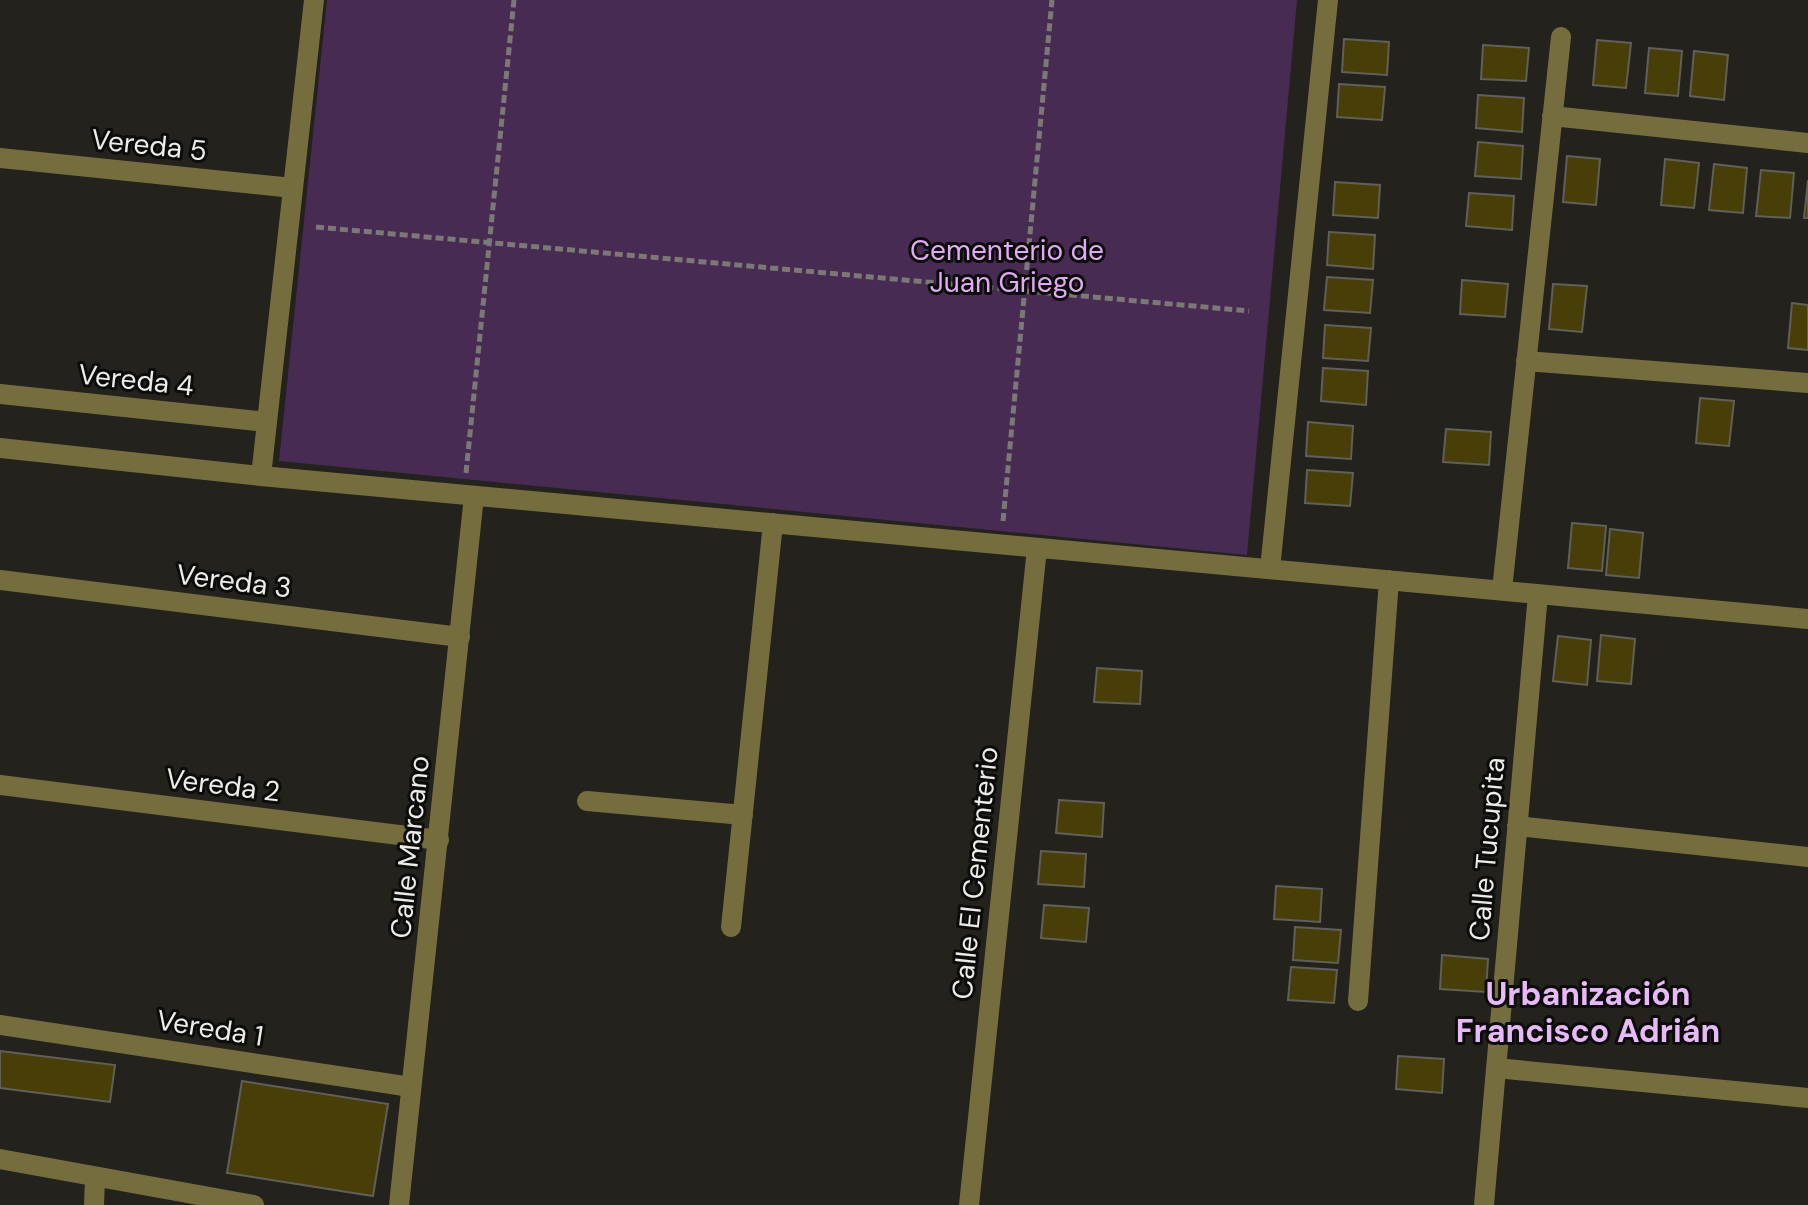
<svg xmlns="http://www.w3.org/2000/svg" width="1808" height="1205" font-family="'DM Sans',sans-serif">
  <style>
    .green { fill: #482b52 }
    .building { fill: #473e08; stroke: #605f59; stroke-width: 2 }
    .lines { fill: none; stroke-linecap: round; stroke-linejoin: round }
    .path { stroke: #7a7975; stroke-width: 5; stroke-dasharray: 8 4; stroke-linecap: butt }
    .minor { stroke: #766d3f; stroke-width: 20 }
    .labels { text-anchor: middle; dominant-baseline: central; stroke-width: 6; stroke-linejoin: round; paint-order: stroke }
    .street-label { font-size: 28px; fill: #edece9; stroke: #0c0c0a }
    .park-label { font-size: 28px; fill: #e0aaf4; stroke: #0c0c0a }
    .quarter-label { font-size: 32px; font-weight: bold; fill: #e8b9f9; stroke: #0c0c0a }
  </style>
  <rect width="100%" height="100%" fill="#23221d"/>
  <path class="green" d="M 327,0 L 1297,0 L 1247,555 L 279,461 Z"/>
  <path class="building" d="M 1344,39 L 1389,42 L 1387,75 L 1342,72 Z
    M 1597,40 L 1631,43 L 1626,88 L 1593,85 Z
    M 1483,45 L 1529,48 L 1526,81 L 1481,79 Z
    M 1649,48 L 1682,51 L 1678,96 L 1645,93 Z
    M 1694,51 L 1728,55 L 1724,100 L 1690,96 Z
    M 1339,84 L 1385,87 L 1382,120 L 1337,117 Z
    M 1478,95 L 1524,98 L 1522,132 L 1476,128 Z
    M 1478,142 L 1523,146 L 1521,179 L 1475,176 Z
    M 1567,156 L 1600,159 L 1596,205 L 1563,202 Z
    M 1665,159 L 1699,163 L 1694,208 L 1661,205 Z
    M 1714,164 L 1747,168 L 1743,213 L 1709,210 Z
    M 1761,170 L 1794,173 L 1790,218 L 1756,216 Z
    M 1808,180 L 1808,218 L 1804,218 Z
    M 1335,182 L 1380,185 L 1378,218 L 1333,215 Z
    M 1469,193 L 1514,196 L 1512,230 L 1466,226 Z
    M 1329,232 L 1375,235 L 1373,269 L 1327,265 Z
    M 1327,277 L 1373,280 L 1370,313 L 1324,310 Z
    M 1462,280 L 1508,284 L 1505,317 L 1460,314 Z
    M 1553,284 L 1587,286 L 1582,332 L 1549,329 Z
    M 1792,303 L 1808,305 L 1808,350 L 1788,348 Z
    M 1325,325 L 1371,328 L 1368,361 L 1323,358 Z
    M 1323,368 L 1368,371 L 1366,405 L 1321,401 Z
    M 1700,398 L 1734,401 L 1729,446 L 1696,443 Z
    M 1308,422 L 1353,426 L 1351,459 L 1306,456 Z
    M 1446,429 L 1491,432 L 1489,465 L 1443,462 Z
    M 1307,470 L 1353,473 L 1350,506 L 1305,503 Z
    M 1572,523 L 1606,526 L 1602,571 L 1568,568 Z
    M 1610,529 L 1643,533 L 1639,578 L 1606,575 Z
    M 1601,635 L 1635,639 L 1631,684 L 1597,681 Z
    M 1558,636 L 1591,640 L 1587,685 L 1553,681 Z
    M 1097,668 L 1142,671 L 1140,704 L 1094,702 Z
    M 1059,800 L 1104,803 L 1102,837 L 1056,833 Z
    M 1041,851 L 1086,854 L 1084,887 L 1038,884 Z
    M 1276,886 L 1322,889 L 1320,922 L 1274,919 Z
    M 1044,905 L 1089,908 L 1086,942 L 1041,938 Z
    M 1295,927 L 1341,930 L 1338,963 L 1293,960 Z
    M 1442,955 L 1488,959 L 1486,992 L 1440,989 Z
    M 1291,967 L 1337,970 L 1334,1003 L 1288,1000 Z
    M 0,1051 L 115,1065 L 110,1102 L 0,1088 Z
    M 1398,1056 L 1444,1059 L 1442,1093 L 1396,1089 Z
    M 242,1081 L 388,1104 L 373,1196 L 227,1173 Z"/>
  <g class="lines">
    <path class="path" d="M 316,227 L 1249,311
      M 466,473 L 514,0
      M 1003,521 L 1052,0"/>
    <path class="minor" d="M 1552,116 L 1808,143
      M 0,158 L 293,188
      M 1526,361 L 1808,383
      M 0,394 L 267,422
      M 0,448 L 261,476 L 1808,619
      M 261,476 L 314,0
      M 1270,569 L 1328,0
      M 0,580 L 460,637
      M 1502,590 L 1561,37
      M 0,785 L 439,840
      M 587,801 L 743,815
      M 1517,826 L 1808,857
      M 731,927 L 773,523
      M 1358,1001 L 1389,580
      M 0,1025 L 411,1087
      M 1496,1068 L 1808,1098
      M 0,1159 L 254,1205
      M 94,1205 L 95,1178
      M 399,1205 L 474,496
      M 969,1205 L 1037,548
      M 1484,1205 L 1538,594"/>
  </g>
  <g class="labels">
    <g class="street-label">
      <text transform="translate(149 145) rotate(6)">Vereda 5</text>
      <text transform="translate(136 380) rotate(6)">Vereda 4</text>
      <text transform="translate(234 581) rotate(7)">Vereda 3</text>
      <text transform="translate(223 785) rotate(7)">Vereda 2</text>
      <text transform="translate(410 847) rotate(-84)">Calle Marcano</text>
      <text transform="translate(1487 849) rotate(-85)">Calle Tucupita</text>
      <text transform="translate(975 873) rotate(-84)">Calle El Cementerio</text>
      <text transform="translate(210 1028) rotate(9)">Vereda 1</text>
    </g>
    <g class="park-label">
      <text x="1007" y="250">Cementerio de<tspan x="1007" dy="32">Juan Griego</tspan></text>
    </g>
    <g class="quarter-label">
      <text x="1588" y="994">Urbanización<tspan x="1588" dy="37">Francisco Adrián</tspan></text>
    </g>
  </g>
</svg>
